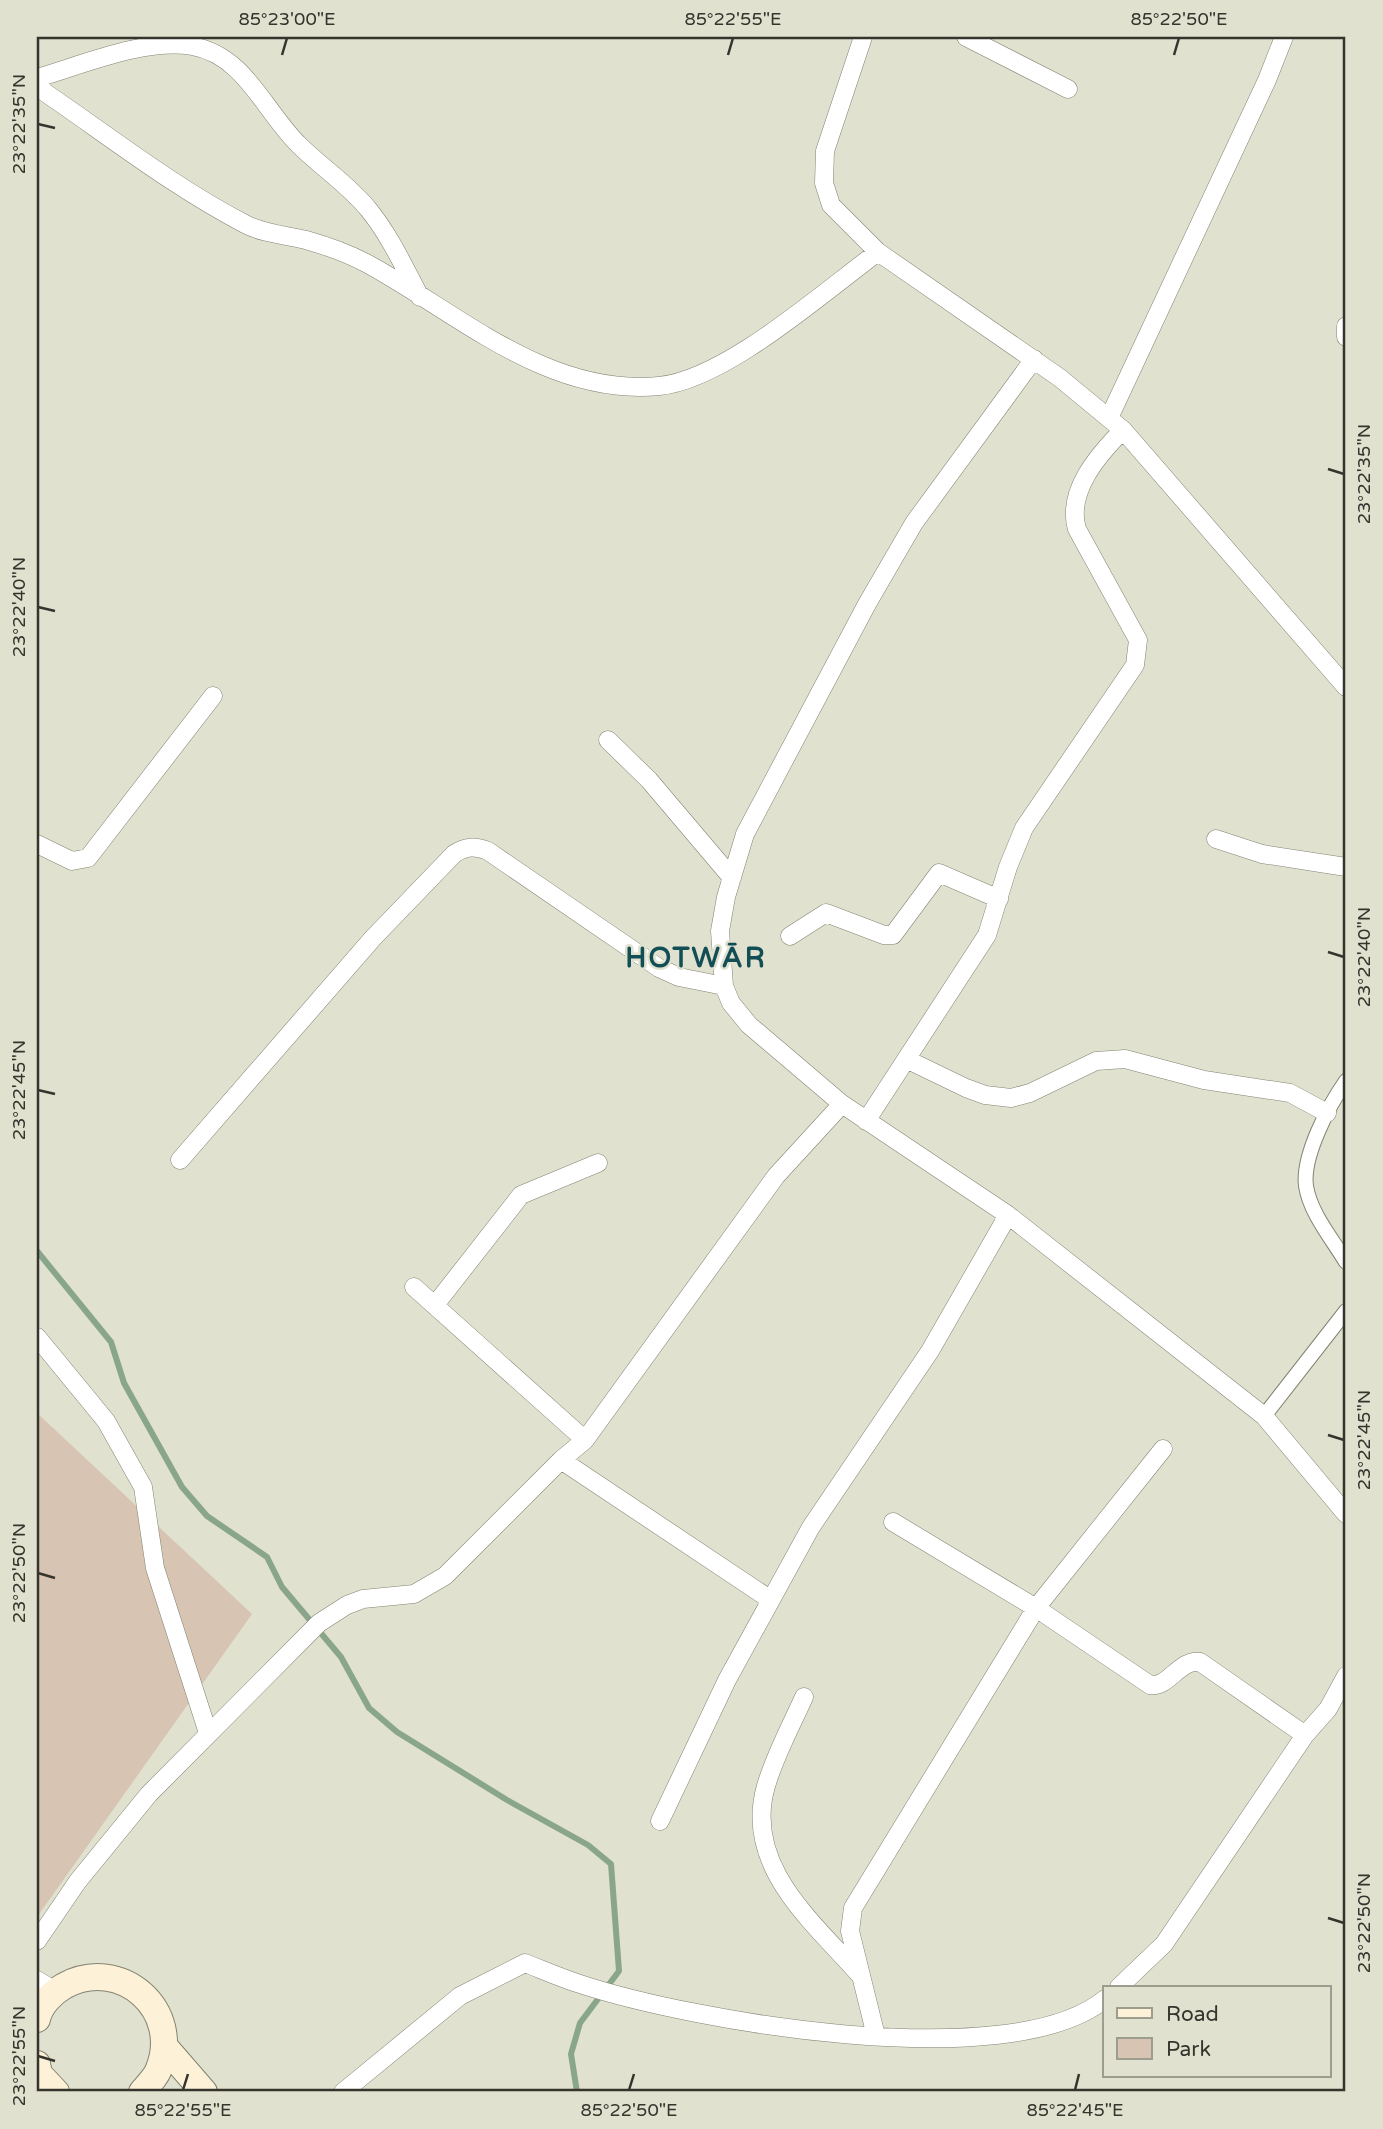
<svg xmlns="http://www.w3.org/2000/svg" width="1383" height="2129" font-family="'Varela Round',sans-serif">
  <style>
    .green { fill: #d7c4b3 }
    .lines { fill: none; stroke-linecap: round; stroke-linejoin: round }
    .stream { stroke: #89a68b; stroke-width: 6 }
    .pedestrian-casing { stroke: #838373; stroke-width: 16 }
    .minor-casing { stroke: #838373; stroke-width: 19 }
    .secondary-casing { stroke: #838373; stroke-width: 28 }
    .pedestrian { stroke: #fff; stroke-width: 14 }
    .minor { stroke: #fff; stroke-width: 18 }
    .secondary { stroke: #fdf2d8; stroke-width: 26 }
    .ticks { fill: none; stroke: #35352e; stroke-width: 2.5 }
    .labels { text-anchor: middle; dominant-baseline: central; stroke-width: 5; stroke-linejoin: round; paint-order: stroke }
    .district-label { font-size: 28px; font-weight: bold; letter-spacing: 2px; fill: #124e56; stroke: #e1e1cf }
    .neatline { fill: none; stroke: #35352e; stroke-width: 2.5 }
    .ticks-label { font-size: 18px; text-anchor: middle; fill: #35352e }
  </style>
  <rect width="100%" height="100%" fill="#e1e1cf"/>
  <path class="green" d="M 37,1413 L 252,1614 L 37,1917 Z"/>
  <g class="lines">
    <path class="stream" d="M 37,1251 L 111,1342 L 124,1383 L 182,1487 L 207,1516 L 267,1557 L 282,1587 L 341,1657 L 369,1708 L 397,1732 L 507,1800 L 588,1845 L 611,1864 L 619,1971 L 580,2023 L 571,2054 L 577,2092"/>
    <g class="pedestrian-casing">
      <path id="pedestrian" d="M 1346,1081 C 1329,1105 1302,1156 1306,1186 C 1310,1213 1333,1240 1346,1262
        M 1264,1416 L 1346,1311"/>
    </g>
    <g class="minor-casing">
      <path id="minor" d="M 863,37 L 825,151 L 824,183 L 831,205 L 878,252 L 1060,378 L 1123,430 L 1346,687
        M 966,37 L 1068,89
        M 37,78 C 82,65 145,38 192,46 C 245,55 264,111 299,145 C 321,167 349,185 369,210 C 390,236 404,267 420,297
        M 37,87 C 105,133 172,186 245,224 C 264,234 286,235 306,240 C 327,246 347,253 366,263 C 457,312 547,397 659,386 C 725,380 822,293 878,252
        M 1346,326 L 1346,337
        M 1034,359 L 914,523 L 867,604 L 745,834 L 726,897 L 720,931 L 724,986 L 731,1003 L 749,1025 L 842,1104 L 1008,1215 L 1264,1416 L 1346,1514
        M 1109,418 L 1267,80 L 1284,37
        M 608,740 L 649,780 L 732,878
        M 1216,839 L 1262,854 L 1346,867
        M 37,844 L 72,861 L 88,858 L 213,696
        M 790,936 L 826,913 L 884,935 L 893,935 L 939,873 L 999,899
        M 908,1060 L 966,1088 L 985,1095 L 1011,1098 L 1030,1093 L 1096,1061 L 1125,1059 L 1204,1080 L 1290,1093 L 1327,1113
        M 866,1121 L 987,935 L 1008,867 L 1024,828 L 1135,665 L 1138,640 L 1077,529 C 1066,492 1098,455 1123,430
        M 180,1160 L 373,938 L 454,854 C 466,846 475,846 488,851 L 659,968 L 679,977 L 724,986
        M 414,1287 L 585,1440
        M 435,1305 L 521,1195 L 598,1163
        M 37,1337 L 106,1421 L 143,1487 L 155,1568 L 208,1733
        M 561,1460 L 771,1600
        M 893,1522 L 1036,1608 L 1150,1685 C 1169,1688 1179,1659 1200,1662 L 1305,1735
        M 804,1697 C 791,1726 775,1755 766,1786 C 743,1865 812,1921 859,1974
        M 660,1821 L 727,1680 L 811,1527 L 930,1351 L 1008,1215
        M 37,1941 L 78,1881 L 149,1794 L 319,1623 L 347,1605 L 363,1599 L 414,1594 L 445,1576 L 561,1460 L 585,1440 L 776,1176 L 842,1104
        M 37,1980 L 55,1991
        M 1119,1987 L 1164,1944 L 1305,1735 L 1328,1709 L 1346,1676
        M 876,2036 L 850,1931 L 853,1908 L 1036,1608 L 1163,1449
        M 343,2092 L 460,1996 L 525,1963 C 543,1970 561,1978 580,1984 C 692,2021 1009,2077 1105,1999"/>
    </g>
    <g class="secondary-casing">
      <path id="secondary" d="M 37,2019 C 40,2005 52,1993 64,1986 C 120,1955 184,2010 158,2071 C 155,2078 147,2086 142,2092
        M 165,2047 L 204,2092
        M 37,2064 L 39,2074 L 56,2092"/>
    </g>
    <use href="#pedestrian" class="pedestrian"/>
    <use href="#minor" class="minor"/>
    <use href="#secondary" class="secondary"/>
  </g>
  <path class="ticks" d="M 282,55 L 287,38M 728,55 L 733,38M 1174,55 L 1179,38M 38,124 L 55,128M 1328,469 L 1344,474M 38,607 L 55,611M 1328,952 L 1344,957M 38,1090 L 55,1094M 1328,1435 L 1344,1440M 38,1573 L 55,1578M 1328,1918 L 1344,1923M 38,2056 L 55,2061M 183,2090 L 188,2074M 629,2090 L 634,2074M 1075,2090 L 1079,2074"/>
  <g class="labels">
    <g class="district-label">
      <text x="696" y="958">HOTWĀR</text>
    </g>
  </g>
  <rect width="1383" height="2129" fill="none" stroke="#e1e1cf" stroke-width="77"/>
  <rect x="1103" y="1986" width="228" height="91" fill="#e1e1cf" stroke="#9c9c8f" stroke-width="2"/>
  <rect x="1117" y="2008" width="35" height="10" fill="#fdf2d8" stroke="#9c9c8f" stroke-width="2"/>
  <text x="1166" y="2021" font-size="21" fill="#35352e">Road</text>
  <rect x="1117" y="2038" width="35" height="21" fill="#d7c4b3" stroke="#9c9c8f" stroke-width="2"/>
  <text x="1166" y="2056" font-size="21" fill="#35352e">Park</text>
  <rect x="38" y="38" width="1306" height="2052" class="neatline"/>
  <g class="ticks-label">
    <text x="287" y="25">85°23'00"E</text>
    <text x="733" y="25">85°22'55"E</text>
    <text x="1179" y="25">85°22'50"E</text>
    <text transform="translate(19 124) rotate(-90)" y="6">23°22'35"N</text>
    <text transform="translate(1364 474) rotate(-90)" y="6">23°22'35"N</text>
    <text transform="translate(19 607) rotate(-90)" y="6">23°22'40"N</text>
    <text transform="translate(1364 957) rotate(-90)" y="6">23°22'40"N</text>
    <text transform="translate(19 1090) rotate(-90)" y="6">23°22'45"N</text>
    <text transform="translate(1364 1440) rotate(-90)" y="6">23°22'45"N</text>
    <text transform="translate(19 1573) rotate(-90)" y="6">23°22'50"N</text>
    <text transform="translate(1364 1923) rotate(-90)" y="6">23°22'50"N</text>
    <text transform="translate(19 2056) rotate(-90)" y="6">23°22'55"N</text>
    <text x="183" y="2116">85°22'55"E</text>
    <text x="629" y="2116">85°22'50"E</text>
    <text x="1075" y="2116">85°22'45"E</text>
  </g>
</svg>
